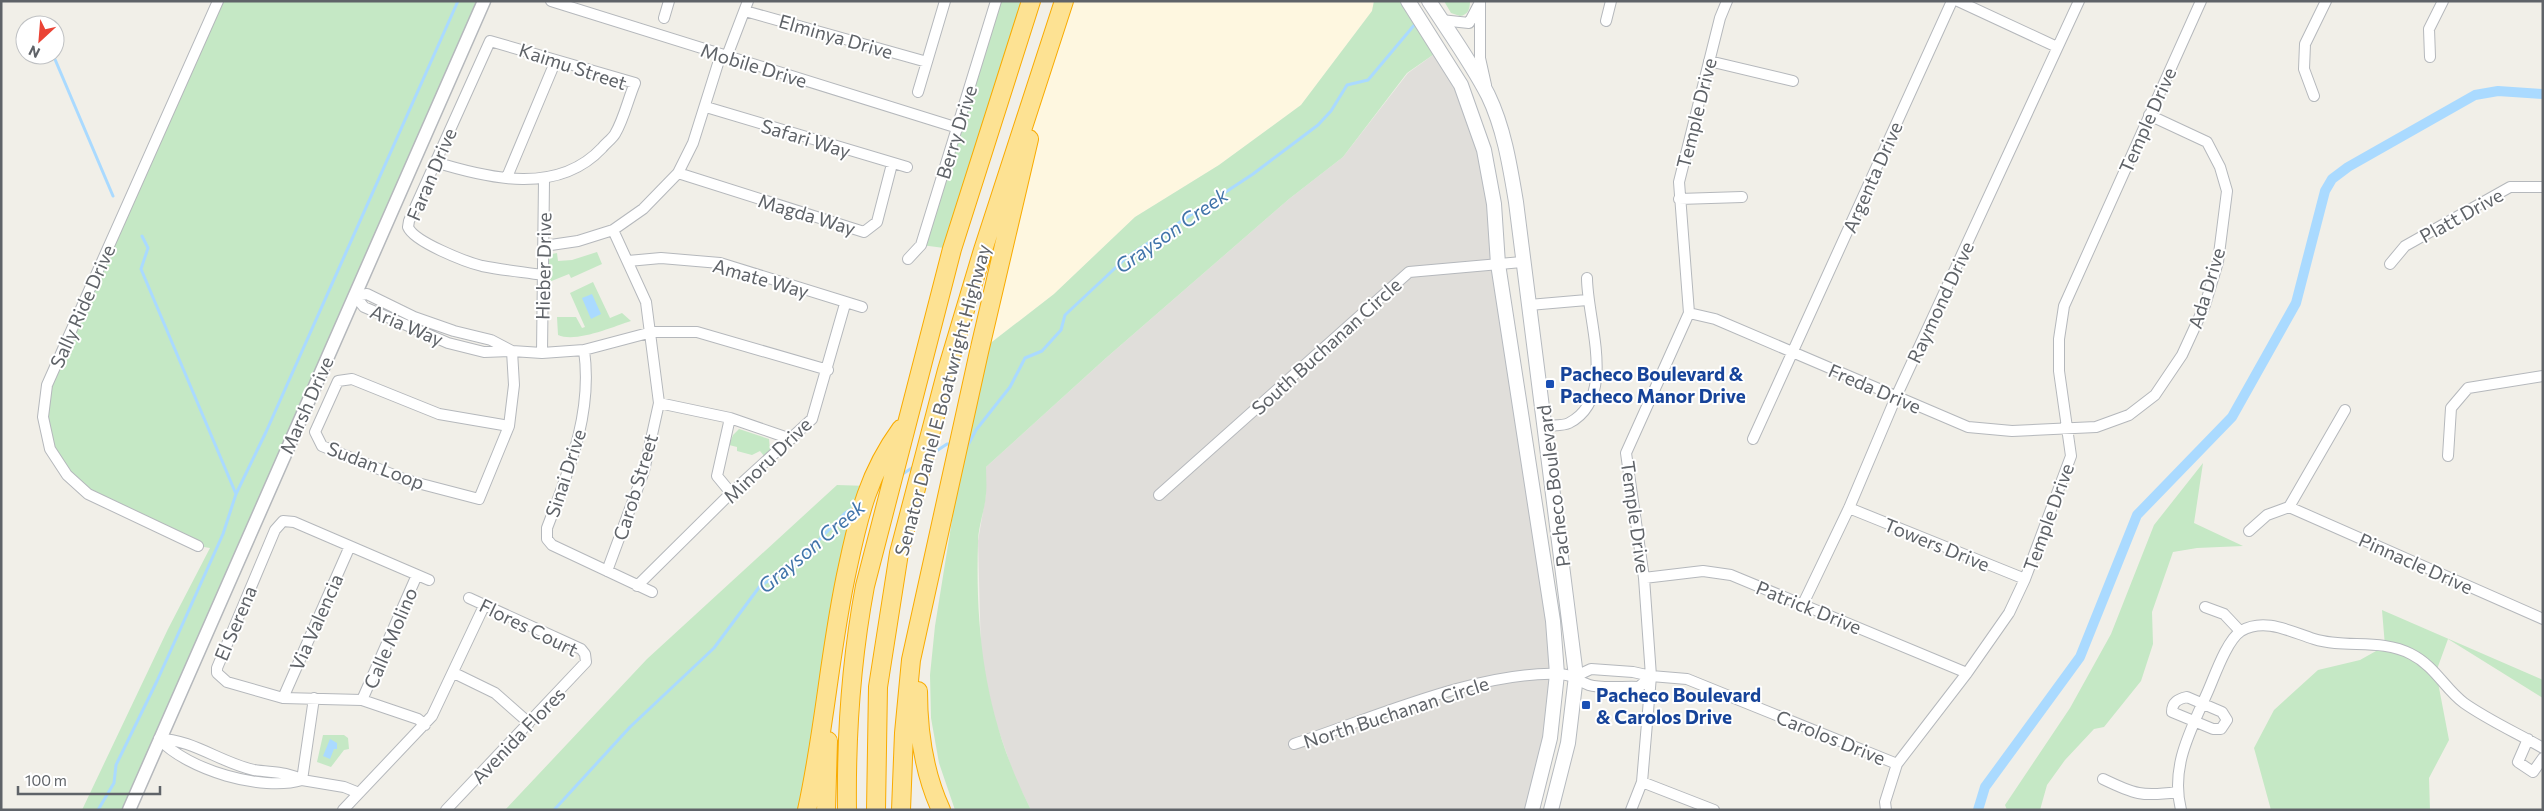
<svg xmlns="http://www.w3.org/2000/svg" width="2544" height="811" font-family="Commissioner,sans-serif">
  <style>
    .commercial { fill: #fef7e0 }
    .industrial { fill: #e0deda }
    .green { fill: #c5e8c5 }
    .water { fill: #aadaff }
    .lines { fill: none; stroke-linecap: round; stroke-linejoin: round }
    .stream { stroke: #aadaff; stroke-width: 3 }
    .canal { stroke: #aadaff; stroke-width: 10 }
    .minor-casing { stroke: #b5b8bc; stroke-width: 12 }
    .tertiary-casing { stroke: #b5b8bc; stroke-width: 15 }
    .secondary-casing { stroke: #b6babf; stroke-width: 16 }
    .motorway-casing { stroke: #f9ab00; stroke-width: 20 }
    .minor { stroke: #fff; stroke-width: 10 }
    .tertiary { stroke: #fff; stroke-width: 12 }
    .secondary { stroke: #fff; stroke-width: 14 }
    .motorway { stroke: #fde293; stroke-width: 18 }
    .transit-dot { fill: #1a4fb4; stroke: #fff; stroke-width: 2 }
    .labels { text-anchor: middle; dominant-baseline: central; stroke-width: 4; stroke-linejoin: round; paint-order: stroke }
    .street-label { font-size: 19px; fill: #5f6368; stroke: #fff }
    .transit-label { font-size: 19px; font-weight: bold; fill: #164399; stroke: #fff; text-anchor: start }
    .water-label { font-size: 20px; font-style: italic; fill: #4174aa; stroke: #fff }
  </style>
  <rect width="100%" height="100%" fill="#f1efe8"/>
  <path class="commercial" d="M 1064,1 L 1374,1 L 1372,11 L 1301,105 L 1219,165 L 1135,217 L 1054,294 L 979,352 L 1045,62 Z"/>
  <path class="industrial" d="M 1440,50 L 1484,150 L 1557,674 L 1532,810 L 1031,810 L 1015,778 L 993,714 L 981,654 L 978,541 L 986,494 L 986,467 L 1106,358 L 1289,199 L 1343,157 L 1408,73 Z"/>
  <path class="green" d="M 218,1 L 484,1 L 129,810 L 82,810 L 168,629 L 210,548 L 198,546 L 88,494 L 50,449 L 43,417 L 47,385 Z
    M 996,1 L 1031,1 L 952,249 L 921,245 Z
    M 1374,1 L 1408,1 L 1440,50 L 1407,73 L 1343,157 L 1289,199 L 1106,358 L 986,467 C 986,476 987,485 986,494 C 985,510 978,526 978,543 C 975,639 987,723 1031,810 L 955,810 L 939,763 L 931,718 L 930,675 L 935,626 L 979,352 L 1054,294 L 1135,217 L 1219,165 L 1301,105 L 1372,11 Z
    M 1444,1 L 1470,1 C 1470,9 1468,15 1460,16 L 1451,13 Z
    M 597,252 L 602,264 L 571,278 L 569,274 L 549,282 L 549,260 L 552,254 L 557,253 L 558,261 L 572,260 Z
    M 593,282 L 610,318 L 622,313 L 631,321 C 612,327 576,343 558,335 L 557,317 L 576,317 L 582,328 L 585,327 L 570,293 Z
    M 739,429 L 769,439 L 770,450 L 764,456 L 760,451 L 752,455 L 737,451 L 737,447 L 729,445 L 733,435 Z
    M 2203,463 L 2194,523 L 2243,546 L 2197,548 L 2173,552 L 2152,612 L 2153,644 L 2141,681 L 2104,727 L 2094,729 L 2065,760 L 2047,785 L 2040,810 L 2007,810 L 2005,805 L 2070,708 L 2111,634 L 2154,525 Z
    M 837,485 L 869,486 L 807,810 L 505,810 L 647,659 Z
    M 2382,610 L 2543,680 L 2543,698 L 2448,639 L 2436,672 L 2449,740 L 2429,778 L 2430,810 L 2271,810 L 2254,748 L 2274,710 L 2318,670 L 2360,660 L 2385,646 Z
    M 323,735 L 344,735 L 348,738 L 349,749 L 344,750 L 331,767 L 317,762 Z"/>
  <path class="water" d="M 592,294 L 601,314 L 591,319 L 582,298 Z
    M 330,739 L 337,743 L 337,749 L 334,749 L 330,759 L 323,756 Z"/>
  <g class="lines">
    <path class="stream" d="M 54,57 L 113,196
      M 142,236 L 148,248 L 141,269 L 236,494
      M 964,445 L 968,445 L 976,430 L 1010,387 L 1025,358 L 1042,351 L 1061,330 L 1065,315 L 1127,257 L 1253,174 L 1318,125 L 1331,111 L 1347,85 L 1368,80 L 1416,23
      M 932,454 L 947,444 L 953,444
      M 901,475 L 915,466
      M 98,810 L 114,783 L 116,765 L 157,681 L 223,534 L 236,494 L 266,432 L 458,1
      M 554,810 L 630,727 L 714,648 L 760,586 L 796,564 L 845,513 L 855,507"/>
    <path class="canal" d="M 1978,810 L 1985,787 L 2080,657 L 2137,515 L 2232,417 L 2296,303 L 2325,191 L 2332,179 L 2348,167 L 2475,95 L 2498,91 L 2543,94"/>
    <g class="minor-casing">
      <path id="minor" d="M 551,1 L 958,128
        M 1480,1 L 1480,58 L 1486,85
        M 1958,1 L 2057,47
        M 745,11 L 927,62
        M 664,18 L 669,1
        M 1441,20 L 1469,23 L 1479,4
        M 1606,21 L 1611,1
        M 727,56 L 748,1
        M 2430,57 L 2429,29 L 2443,1
        M 1709,61 L 1793,81
        M 918,92 L 945,1
        M 2314,96 L 2304,69 L 2305,44 L 2326,1
        M 706,107 L 907,167
        M 435,162 C 490,179 558,195 602,148 C 606,143 612,139 615,134 C 624,119 628,99 635,83 L 490,41 L 409,221 L 408,227 C 414,242 466,262 482,266 C 502,270 523,272 543,275
        M 678,173 L 864,232 L 877,222 L 892,164
        M 507,177 L 556,60
        M 1679,199 L 1742,197
        M 544,246 L 578,241 L 613,230 L 643,209 L 678,173 L 693,143 L 721,54
        M 908,259 L 921,245 L 996,1
        M 628,261 L 661,258 L 720,263 L 862,307
        M 2390,264 L 2405,246 L 2510,187 L 2543,187
        M 367,294 L 414,317 L 454,331 L 491,340 L 512,351 L 484,352 L 448,343 L 364,307 L 355,296 Z
        M 1529,305 L 1587,300
        M 1689,313 L 1715,319 L 1968,427 L 2012,431 L 2096,427 L 2129,415 L 2155,395 L 2182,355 L 2205,305 L 2218,262 L 2227,191 L 2220,167 L 2207,142 L 2149,115
        M 584,350 C 593,413 569,470 547,528 L 547,539 L 552,545 L 652,592
        M 542,353 L 544,180
        M 352,379 L 439,414 L 509,426 L 479,499 L 406,480 L 322,446 L 315,432 L 338,381 Z
        M 659,403 L 730,418 L 791,439
        M 730,418 L 717,476 L 731,493
        M 509,426 L 514,385 L 512,351 L 542,353 L 584,350 L 652,332 L 697,332 L 828,370
        M 1546,426 C 1553,425 1563,426 1569,423 C 1618,398 1587,320 1587,278
        M 1753,439 L 1952,1
        M 2448,456 L 2451,408 L 2468,388 L 2543,376
        M 1159,495 L 1409,272 L 1522,262
        M 2289,507 L 2543,619
        M 2289,507 L 2345,410
        M 1849,508 L 2025,579
        M 2249,531 L 2267,515 L 2289,507
        M 198,546 L 88,494 L 67,475 L 50,449 L 43,417 L 47,385 L 218,1
        M 607,571 L 644,471 L 659,403 L 646,302 L 613,230
        M 1644,578 L 1703,571 L 1731,575 L 1967,673
        M 637,586 L 731,493 L 812,419 L 845,304
        M 1803,604 L 1849,508 L 1896,397 L 2079,1
        M 2205,607 L 2224,614 L 2240,631
        M 454,673 L 495,693 L 529,723
        M 1651,676 L 1687,679 L 1897,764
        M 2187,697 L 2222,712 L 2227,720 L 2221,729 L 2213,729 L 2172,712 C 2172,702 2178,699 2187,697 Z
        M 283,698 L 350,546
        M 314,698 L 302,780 L 344,787 L 359,793
        M 362,700 L 417,575
        M 425,725 L 418,719 L 362,700 L 283,698 L 227,682 L 217,673 L 217,668 L 275,530 L 283,521 L 294,522 L 429,580
        M 159,739 C 192,739 221,763 254,770 C 271,773 286,771 302,780 C 262,792 188,770 159,739 Z
        M 2528,739 L 2518,762 L 2533,772 L 2543,758
        M 1294,744 C 1371,719 1477,671 1558,674 C 1576,675 1575,680 1589,685 C 1601,689 1626,686 1639,687 L 1651,676 L 1633,672 L 1591,669 L 1576,676
        M 2103,779 C 2134,794 2142,797 2177,792
        M 1642,782 L 1714,810
        M 343,810 L 432,716 L 484,606
        M 446,810 L 586,662 L 585,654 L 581,649 L 469,598
        M 1631,810 L 1642,782 L 1651,676 L 1644,578 L 1626,453 L 1689,313 L 1679,182 L 1720,18 L 1727,1
        M 1886,810 L 1885,802 L 1897,764 L 1967,673 L 2009,613 L 2025,579 L 2071,456 L 2059,371 L 2059,339 L 2064,306 L 2201,1
        M 2181,810 C 2170,766 2191,730 2208,691 C 2215,675 2227,640 2241,631 C 2265,617 2291,632 2314,639 C 2345,649 2381,638 2411,654 C 2435,666 2445,689 2464,703 C 2488,720 2517,733 2543,748"/>
    </g>
    <g class="tertiary-casing">
      <path id="tertiary" d="M 129,810 L 484,1"/>
    </g>
    <g class="secondary-casing">
      <path id="secondary" d="M 1408,1 L 1461,85 L 1484,150 L 1494,204 L 1498,264 L 1553,621 L 1557,674 L 1550,738 L 1532,810
        M 1429,1 C 1449,32 1471,62 1488,95 C 1504,128 1510,166 1516,202 L 1576,676 L 1568,743 L 1551,810"/>
    </g>
    <g class="motorway-casing">
      <path id="motorway" d="M 918,691 C 918,732 924,773 941,810
        M 807,810 C 825,729 830,646 848,566 C 859,514 869,473 901,429
        M 826,810 L 828,741
        M 847,810 C 846,734 851,661 865,586 L 952,249 L 1031,1
        M 876,810 L 878,687 L 899,553 L 947,370 L 983,250 L 1064,1
        M 901,810 L 904,733 L 911,660 L 979,352 L 1029,139"/>
    </g>
    <use href="#minor" class="minor"/>
    <use href="#tertiary" class="tertiary"/>
    <use href="#secondary" class="secondary"/>
    <use href="#motorway" class="motorway"/>
  </g>
  <g class="transit-dot">
    <rect x="1545" y="379" width="10" height="10" rx="2.5"/>
    <rect x="1581" y="700" width="10" height="10" rx="2.5"/>
  </g>
  <g class="labels">
    <g class="street-label">
      <text transform="translate(836 36) rotate(16)">Elminya Drive</text>
      <text transform="translate(754 65) rotate(17)">Mobile Drive</text>
      <text transform="translate(573 66) rotate(18)">Kaimu Street</text>
      <text transform="translate(1696 113) rotate(-76)">Temple Drive</text>
      <text transform="translate(2147 120) rotate(-66)">Temple Drive</text>
      <text transform="translate(956 132) rotate(-73)">Berry Drive</text>
      <text transform="translate(806 138) rotate(17)">Safari Way</text>
      <text transform="translate(431 174) rotate(-67)">Faran Drive</text>
      <text transform="translate(1872 177) rotate(-66)">Argenta Drive</text>
      <text transform="translate(807 214) rotate(17)">Magda Way</text>
      <text transform="translate(2461 215) rotate(-29)">Platt Drive</text>
      <text transform="translate(543 266) rotate(-89)">Hieber Drive</text>
      <text transform="translate(761 278) rotate(16)">Amate Way</text>
      <text transform="translate(2206 288) rotate(-73)">Ada Drive</text>
      <text transform="translate(1940 302) rotate(-65)">Raymond Drive</text>
      <text transform="translate(82 306) rotate(-66)">Sally Ride Drive</text>
      <text transform="translate(407 325) rotate(23)">Aria Way</text>
      <text transform="translate(1326 346) rotate(-42)">South Buchanan Circle</text>
      <text transform="translate(1875 388) rotate(23)">Freda Drive</text>
      <text transform="translate(942 400) rotate(-75)">Senator Daniel E Boatwright Highway</text>
      <text transform="translate(306 405) rotate(-66)">Marsh Drive</text>
      <text transform="translate(767 460) rotate(-44)">Minoru Drive</text>
      <text transform="translate(376 465) rotate(21)">Sudan Loop</text>
      <text transform="translate(565 473) rotate(-72)">Sinai Drive</text>
      <text transform="translate(1553 486) rotate(-97)">Pacheco Boulevard</text>
      <text transform="translate(635 487) rotate(-73)">Carob Street</text>
      <text transform="translate(1636 517) rotate(82)">Temple Drive</text>
      <text transform="translate(2048 517) rotate(-70)">Temple Drive</text>
      <text transform="translate(1937 544) rotate(22)">Towers Drive</text>
      <text transform="translate(2416 563) rotate(24)">Pinnacle Drive</text>
      <text transform="translate(1809 607) rotate(22)">Patrick Drive</text>
      <text transform="translate(316 622) rotate(-66)">Via Valencia</text>
      <text transform="translate(235 623) rotate(-67)">El Serena</text>
      <text transform="translate(529 627) rotate(26)">Flores Court</text>
      <text transform="translate(390 638) rotate(-67)">Calle Molino</text>
      <text transform="translate(1396 712) rotate(-18)">North Buchanan Circle</text>
      <text transform="translate(518 735) rotate(-46)">Avenida Flores</text>
      <text transform="translate(1831 737) rotate(22)">Carolos Drive</text>
    </g>
    <g class="transit-label">
      <text x="1560" y="373">Pacheco Boulevard &amp;<tspan x="1560" dy="22">Pacheco Manor Drive</tspan></text>
      <text x="1596" y="694">Pacheco Boulevard<tspan x="1596" dy="22">&amp; Carolos Drive</tspan></text>
    </g>
    <g class="water-label">
      <text transform="translate(1171 230) rotate(-35)">Grayson Creek</text>
      <text transform="translate(811 546) rotate(-40)">Grayson Creek</text>
    </g>
  </g>
  <rect width="2544" height="811" fill="none" stroke="#5f6368" stroke-width="5"/>
  <g transform="translate(40 40) rotate(206)"><circle r="24" fill="#ffffff" stroke="#bfc1c3"/>
  <path d="M0-4L9 19L0 12L-9 19Z" fill="#ea4335"/>
  <text y="-8" font-size="14" font-weight="bold" text-anchor="middle" fill="#5f6368">N</text>
  </g>
  <path d="M18 786v8h142v-8" fill="none" stroke="#5f6368" stroke-width="2.5"/>
  <text x="25" y="786" font-size="15" fill="#5f6368" stroke="#ffffff" stroke-width="4" paint-order="stroke">100 m</text>
</svg>
